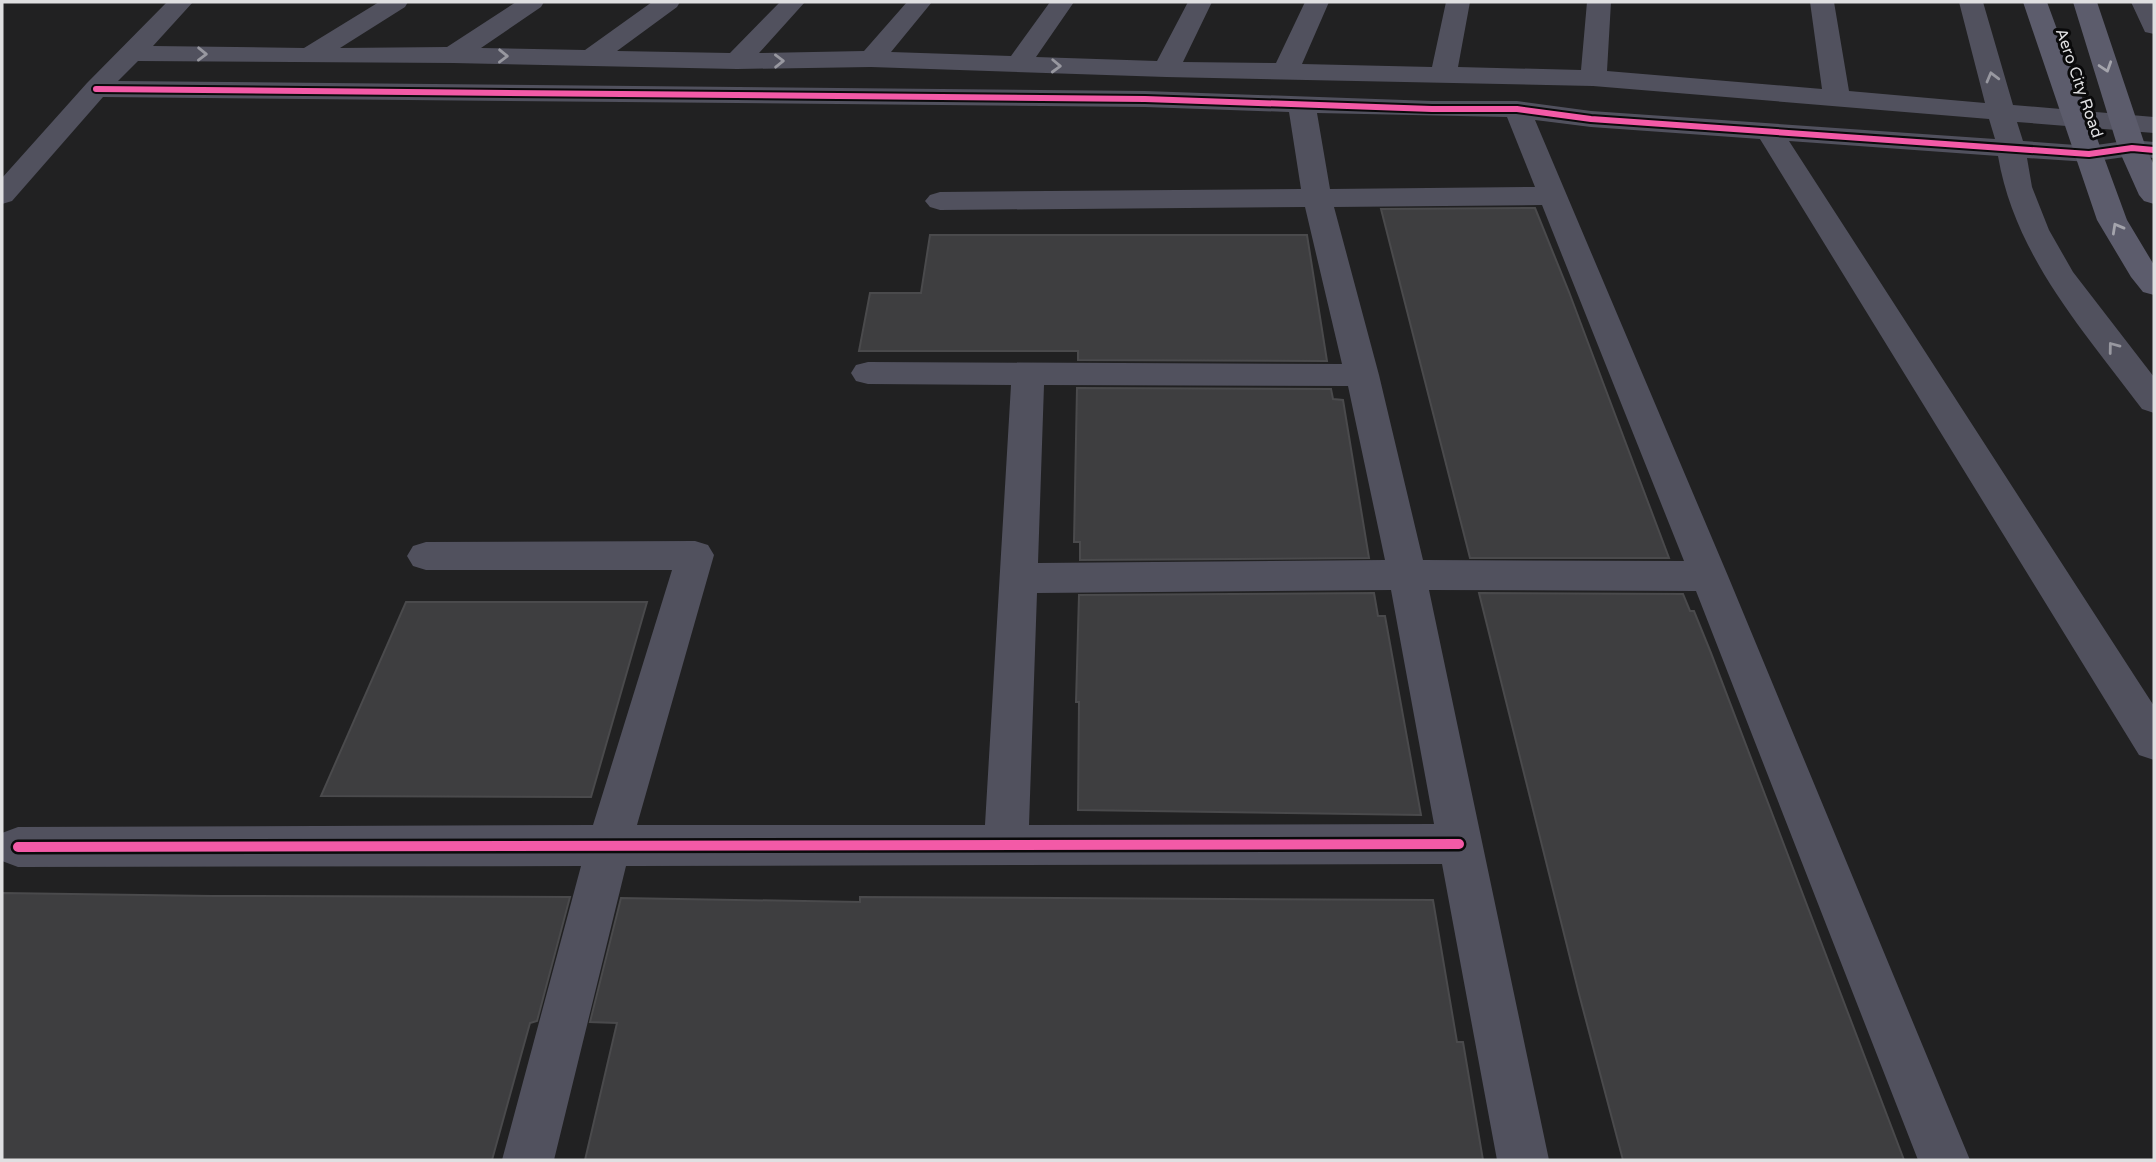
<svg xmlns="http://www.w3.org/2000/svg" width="2156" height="1162" font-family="'Varela Round',sans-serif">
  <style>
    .building { fill: #3e3e40; stroke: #4a4a4c; stroke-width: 2 }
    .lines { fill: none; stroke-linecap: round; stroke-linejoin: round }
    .street { fill: #51515e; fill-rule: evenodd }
    .secondary { fill: #5c5c6c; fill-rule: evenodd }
    .cycleway-far1-casing { stroke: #0a0a0b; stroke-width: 10 }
    .cycleway-casing { stroke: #0a0a0b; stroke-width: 15 }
    .cycleway-far1 { stroke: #f35aa7; stroke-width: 6 }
    .cycleway { stroke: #f35aa7; stroke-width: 10 }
    .oneway { stroke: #9898a0 }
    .oneway2 { stroke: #a4a4ac }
    .labels { text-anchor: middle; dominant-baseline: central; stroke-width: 6; stroke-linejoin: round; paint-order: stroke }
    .far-street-label { font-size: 16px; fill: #dfdfe1; stroke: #0a0a0b }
  </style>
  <rect width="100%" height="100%" fill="#212122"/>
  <path class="building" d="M 1535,208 L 1569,292 L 1669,558 L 1470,558 L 1381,209 Z
    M 930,235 L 1307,235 L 1327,361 L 1078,360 L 1078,351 L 859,351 L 870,293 L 921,293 Z
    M 1077,388 L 1331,389 L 1333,399 L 1343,400 L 1369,558 L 1080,560 L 1080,542 L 1074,542 Z
    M 1374,593 L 1378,616 L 1385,616 L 1421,815 L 1078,810 L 1079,702 L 1076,702 L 1079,595 Z
    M 1479,593 L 1683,594 L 1690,611 L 1694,611 L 1711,653 L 1904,1160 L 1623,1160 L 1579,994 Z
    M 406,602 L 647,602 L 591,797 L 321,796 Z
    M 2,893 L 212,896 L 570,897 L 537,1021 L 530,1023 L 492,1160 L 2,1160 Z
    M 860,897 L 1433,900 L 1457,1042 L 1463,1042 L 1483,1160 L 585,1160 L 617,1023 L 590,1022 L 621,898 L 860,902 Z"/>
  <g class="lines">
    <path class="street" d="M 167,2 L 193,2 L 153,46 L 304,48 L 379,2 L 408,2 L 405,7 L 340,48 L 447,47 L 516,2 L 544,2 L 541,7 L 481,48 L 585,50 L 652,2 L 680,2 L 677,7 L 617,51 L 730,53 L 780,2 L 805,2 L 759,53 L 864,51 L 907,2 L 932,2 L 891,52 L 1011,56 L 1050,2 L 1074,2 L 1036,57 L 1157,61 L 1188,2 L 1212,2 L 1183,62 L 1276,63 L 1305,2 L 1329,2 L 1302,64 L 1432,67 L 1446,2 L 1470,2 L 1458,67 L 1581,70 L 1587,2 L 1611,2 L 1607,71 L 1822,89 L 1810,2 L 1834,2 L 1849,91 L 1985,103 L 1959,2 L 1983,2 L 2013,105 L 2154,117 L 2154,133 L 2017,122 L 2023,141 L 2089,146 L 2132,140 L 2154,142 L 2154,158 L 2132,156 L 2089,162 L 2027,158 L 2032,187 L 2049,230 L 2073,272 L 2154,377 L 2154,413 L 2142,409 C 2083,330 2015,256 1998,156 L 1789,141 L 2154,706 L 2154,760 L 2139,755 L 1760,139 L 1591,127 L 1535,120 L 1728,576 L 1970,1160 L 1918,1160 L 1696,591 L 1429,590 L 1549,1160 L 1497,1160 L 1442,864 L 626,866 L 554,1160 L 502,1160 L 581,866 L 18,867 L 2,861 L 2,833 L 18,827 L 593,825 L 672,570 L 426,570 L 413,566 L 407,556 L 413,546 L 426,542 L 695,541 L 708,545 L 714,555 L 637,825 L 985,825 L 1011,385 L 868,384 L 856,381 L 851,373 L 856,365 L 868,362 L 1342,364 L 1305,207 L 940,210 L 930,207 L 925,201 L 930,195 L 940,192 L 1301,189 L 1289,112 L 1145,107 L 103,97 L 12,201 L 2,204 L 2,178 L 87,83 ZM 138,61 L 453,63 L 737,69 L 871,67 L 1166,77 L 1593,86 L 1989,119 L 1995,139 L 1591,111 L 1517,101 L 1432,101 L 1145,91 L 118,81 ZM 1317,113 L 1507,117 L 1535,187 L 1330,189 ZM 1542,205 L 1684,561 L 1423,560 L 1379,375 L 1334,207 ZM 1044,385 L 1348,386 L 1385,560 L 1038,563 ZM 1391,590 L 1434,824 L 1029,825 L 1037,593 Z
      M 2131,2 L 2154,2 L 2154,34 L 2145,32 Z"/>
    <path class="secondary" d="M 2023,2 L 2047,2 L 2127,220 L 2154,265 L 2154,295 L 2143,292 L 2131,277 L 2097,220 Z
      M 2073,2 L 2097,2 L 2146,148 L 2154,165 L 2154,204 L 2144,201 L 2139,195 L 2118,148 Z"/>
    <g class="cycleway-far1-casing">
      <path id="cycleway-far1" d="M 96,89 L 1145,99 L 1432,109 L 1517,109 L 1591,119 L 2089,154 L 2132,148 L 2154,150"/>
    </g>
    <g class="cycleway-casing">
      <path id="cycleway" d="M 18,847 L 1459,844"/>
    </g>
    <use href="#cycleway-far1" class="cycleway-far1"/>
    <use href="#cycleway" class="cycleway"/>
  </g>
  <defs><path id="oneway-chevron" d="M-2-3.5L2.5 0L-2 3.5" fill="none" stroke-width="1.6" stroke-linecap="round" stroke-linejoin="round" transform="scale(1.75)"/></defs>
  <g class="oneway">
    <use href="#oneway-chevron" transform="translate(202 54) rotate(1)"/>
    <use href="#oneway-chevron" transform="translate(503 56) rotate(1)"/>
    <use href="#oneway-chevron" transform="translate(779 61) rotate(-1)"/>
    <use href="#oneway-chevron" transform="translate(1056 66) rotate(2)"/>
    <use href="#oneway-chevron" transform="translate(1992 77) rotate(-105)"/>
    <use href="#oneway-chevron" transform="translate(2113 347) rotate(-127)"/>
  </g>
  <g class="oneway2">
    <use href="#oneway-chevron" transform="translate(2106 67) rotate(72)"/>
    <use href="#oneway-chevron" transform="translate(2117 228) rotate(-119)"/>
  </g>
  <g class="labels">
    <g class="far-street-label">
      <text transform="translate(2079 83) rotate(71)">Aero City Road</text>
    </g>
  </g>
  <rect width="2156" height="1162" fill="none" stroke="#dfdfe1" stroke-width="7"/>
</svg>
